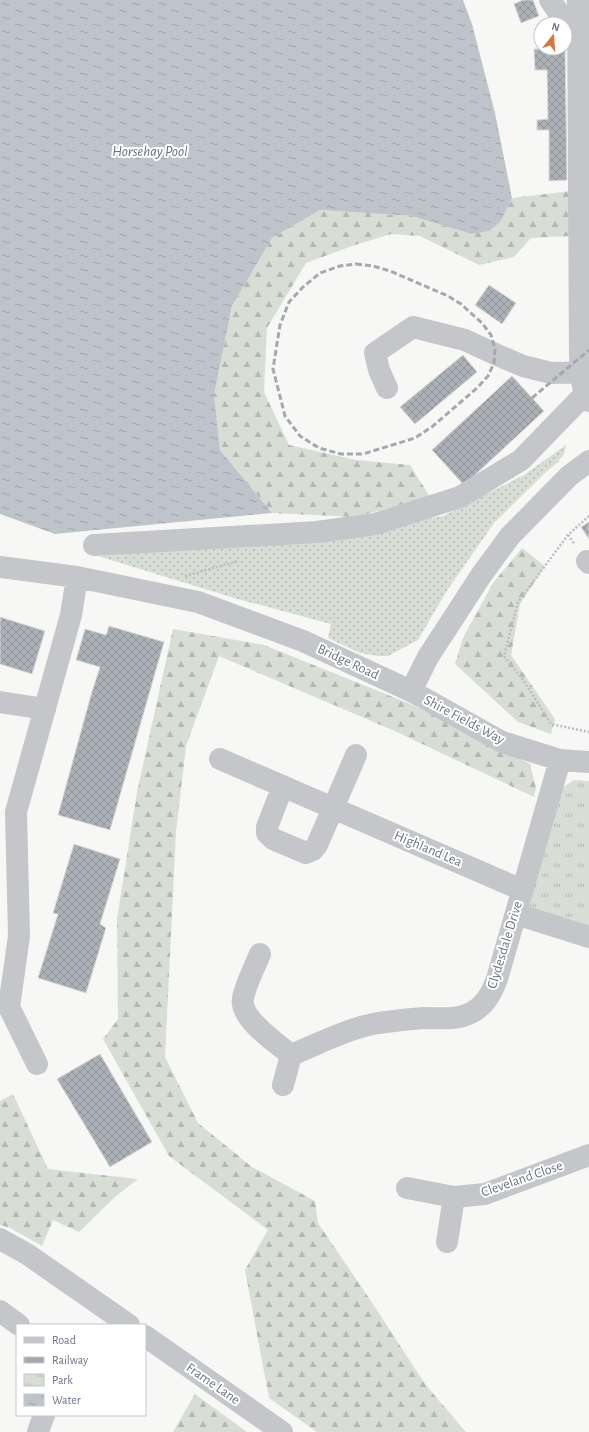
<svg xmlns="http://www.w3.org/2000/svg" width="589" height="1432" font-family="'Alegreya Sans',sans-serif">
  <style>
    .grass { fill: url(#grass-dots) }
    .forest { fill: url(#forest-firs) }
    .park { fill: url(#park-tufts) }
    .water { fill: url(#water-ripples) }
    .building { fill: url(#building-cross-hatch); stroke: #d9d9d7 }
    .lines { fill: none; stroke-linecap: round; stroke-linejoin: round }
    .path { stroke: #bbbdc0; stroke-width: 2.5; stroke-dasharray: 2 2; stroke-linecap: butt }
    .minor { stroke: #c4c6ca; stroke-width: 22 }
    .rail { stroke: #a5a8ae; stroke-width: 3; stroke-dasharray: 6 3; stroke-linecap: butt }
    .labels { text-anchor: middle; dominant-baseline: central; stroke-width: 4; stroke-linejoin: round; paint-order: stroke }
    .street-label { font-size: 14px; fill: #6a7383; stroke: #fff }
    .water-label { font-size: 15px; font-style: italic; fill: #65737f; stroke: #fff }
  </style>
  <defs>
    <pattern id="grass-dots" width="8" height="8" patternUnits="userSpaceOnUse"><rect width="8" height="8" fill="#d8ded6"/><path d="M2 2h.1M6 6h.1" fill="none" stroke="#b3b8b3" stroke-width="1.8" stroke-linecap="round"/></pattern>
    <pattern id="forest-firs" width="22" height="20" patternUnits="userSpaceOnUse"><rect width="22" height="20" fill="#d8ded6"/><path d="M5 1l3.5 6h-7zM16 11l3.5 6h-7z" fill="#b3b8b3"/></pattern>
    <pattern id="park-tufts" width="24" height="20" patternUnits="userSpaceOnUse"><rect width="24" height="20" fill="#d8ded6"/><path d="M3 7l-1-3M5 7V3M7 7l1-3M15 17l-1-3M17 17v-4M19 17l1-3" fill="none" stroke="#b3b8b3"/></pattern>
    <pattern id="water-ripples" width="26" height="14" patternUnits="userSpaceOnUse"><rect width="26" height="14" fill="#bec4ca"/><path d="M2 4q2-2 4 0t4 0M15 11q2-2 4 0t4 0" fill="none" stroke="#9ea4a9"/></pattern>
    <pattern id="building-cross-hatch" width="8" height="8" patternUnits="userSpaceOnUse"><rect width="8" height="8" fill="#acb0b7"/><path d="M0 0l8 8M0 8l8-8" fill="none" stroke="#90949a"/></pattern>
  </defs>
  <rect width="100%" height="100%" fill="#f7f7f5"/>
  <path class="grass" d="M 566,445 L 564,454 L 558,462 L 546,472 L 494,523 L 446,592 L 418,640 L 388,656 L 378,656 L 360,653 L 328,638 L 331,624 L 234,598 L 98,556 L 356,530 L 443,516 L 524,475 Z"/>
  <path class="forest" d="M 571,191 L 571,236 L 531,238 L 514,257 L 479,265 L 420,236 L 391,234 L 352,246 L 306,263 L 267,328 L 264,392 L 289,445 L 356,460 L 410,465 L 430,497 L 355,517 L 272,513 L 220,450 L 214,395 L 232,306 L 272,238 L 320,210 L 412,216 L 471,234 L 500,221 L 512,198 Z
    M 522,548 L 545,566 L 520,604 L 511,655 L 555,719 L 551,734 L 518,722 L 455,664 L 463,638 L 493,583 Z
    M 173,629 L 264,645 L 408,703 L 530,764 L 536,788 L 534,797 L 397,732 L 219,656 L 186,746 L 176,832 L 165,1057 L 198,1123 L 252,1167 L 315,1201 L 318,1223 L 371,1301 L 425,1384 L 466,1432 L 317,1432 L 269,1398 L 245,1270 L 268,1230 L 169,1156 L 103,1039 L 118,1019 L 117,919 L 137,792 Z
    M 13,1094 L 48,1169 L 138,1179 L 116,1196 L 79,1232 L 53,1220 L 42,1246 L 10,1228 L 0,1225 L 0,1101 Z
    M 195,1394 L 247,1432 L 173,1432 Z"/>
  <path class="park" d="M 574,780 L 589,781 L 589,928 L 527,911 L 560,789 Z"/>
  <path class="water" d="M 0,0 L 463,0 L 472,24 L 495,113 L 512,198 L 500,222 L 489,231 L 471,234 L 412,216 L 320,210 L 272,238 L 232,306 L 214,395 L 220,450 L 272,513 L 55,534 L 0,514 Z"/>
  <path class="building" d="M 523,0 L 533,0 L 539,16 L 521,23 L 514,4 Z
    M 534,49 L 565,49 L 567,180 L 549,181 L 549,130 L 537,130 L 537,120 L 548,119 L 547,70 L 535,70 Z
    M 489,285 L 516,303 L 502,324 L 475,305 Z
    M 463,355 L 477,372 L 415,424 L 400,407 Z
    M 512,376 L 544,411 L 464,485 L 432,450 Z
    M 589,522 L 589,539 L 581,527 Z
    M 0,617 L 45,631 L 32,674 L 0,664 Z
    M 109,626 L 164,642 L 110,830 L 58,815 L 91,695 L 100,667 L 76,660 L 85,629 L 106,635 Z
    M 74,844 L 120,859 L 100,924 L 106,928 L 86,993 L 38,978 L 58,914 L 53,913 Z
    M 100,1054 L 152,1142 L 110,1167 L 57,1079 Z"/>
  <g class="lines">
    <path class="path" d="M 589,516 L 568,535 L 518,602 L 504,656 L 524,681 L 551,724 L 589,732
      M 568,535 L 574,543
      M 185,576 L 238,561"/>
    <path class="minor" d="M 550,0 L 564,20 L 579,20
      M 578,0 L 580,358 C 581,373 581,388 589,401
      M 387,388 L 379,370 L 375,353 L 413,327 L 465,340 L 495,354 L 523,366 L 551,373 L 581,372
      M 94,545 L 317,532 L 375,524 L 460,497 L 521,460 L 585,394
      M 587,561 L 589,563
      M 0,567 L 77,577 L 198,602 L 303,641 L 411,691 L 502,742 L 560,760 L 589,762
      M 411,691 L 428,657 L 482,574 L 510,536 L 569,476 L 589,461
      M 0,702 L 45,709
      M 220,759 L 522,890
      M 283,786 L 267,827 L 267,833 L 273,839 L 306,853 L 313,850 L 317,845 L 356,755
      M 516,914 L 589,937
      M 260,954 C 255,966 245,986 243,998 C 239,1019 277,1043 291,1055 L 283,1085
      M 291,1055 C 318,1044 349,1028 378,1023 C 393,1021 408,1019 424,1018 C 437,1018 453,1020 466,1015 C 483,1009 491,995 497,979 L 560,760
      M 37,1064 L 9,1007 L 19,936 L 16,812 L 71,615 L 77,577
      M 407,1188 L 454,1197 L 485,1194 L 589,1155
      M 0,1239 L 27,1254 L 129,1325
      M 447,1242 L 454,1197
      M 0,1311 L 19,1325
      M 145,1336 L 282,1432
      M 38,1432 L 44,1415"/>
    <path class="rail" d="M 356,264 L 373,266 L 390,271 L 448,296 L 461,304 L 482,323 L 491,335 L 495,349 L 494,363 L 488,376 L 477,388 L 433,426 L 415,438 L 363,454 L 341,454 L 319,448 L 300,436 L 285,416 L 273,369 L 280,325 L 289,302 L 303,287 L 320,273 L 340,266 Z
      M 532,398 L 589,350"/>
  </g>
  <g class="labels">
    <g class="street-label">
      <text transform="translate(348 662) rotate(25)">Bridge Road</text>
      <text transform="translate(464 720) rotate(28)">Shire Fields Way</text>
      <text transform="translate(428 849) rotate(23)">Highland Lea</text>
      <text transform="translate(505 945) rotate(-73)">Clydesdale Drive</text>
      <text transform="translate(522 1179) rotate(-19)">Cleveland Close</text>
      <text transform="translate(213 1384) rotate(35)">Frame Lane</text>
    </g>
    <g class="water-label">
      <text x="150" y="151">Horsehay Pool</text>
    </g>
  </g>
  <rect x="16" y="1324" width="130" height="92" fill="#ffffff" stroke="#c3c7cd"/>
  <rect x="24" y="1337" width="20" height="6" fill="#c4c6ca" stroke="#c3c7cd"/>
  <text x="52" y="1344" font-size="12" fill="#6a7383">Road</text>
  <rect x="24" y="1357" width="20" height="6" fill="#a5a8ae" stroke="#c3c7cd"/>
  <text x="52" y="1364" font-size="12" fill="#6a7383">Railway</text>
  <rect x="24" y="1374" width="20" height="12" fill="url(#park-tufts)" stroke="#c3c7cd"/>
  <text x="52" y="1384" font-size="12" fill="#6a7383">Park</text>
  <rect x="24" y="1394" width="20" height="12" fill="url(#water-ripples)" stroke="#c3c7cd"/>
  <text x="52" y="1404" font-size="12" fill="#6a7383">Water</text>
  <g transform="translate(553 36) rotate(17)"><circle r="19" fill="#ffffff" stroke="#c3c7cd"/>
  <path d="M0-3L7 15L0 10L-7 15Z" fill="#d1793b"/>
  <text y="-6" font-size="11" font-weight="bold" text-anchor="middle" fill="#6a7383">N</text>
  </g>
</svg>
